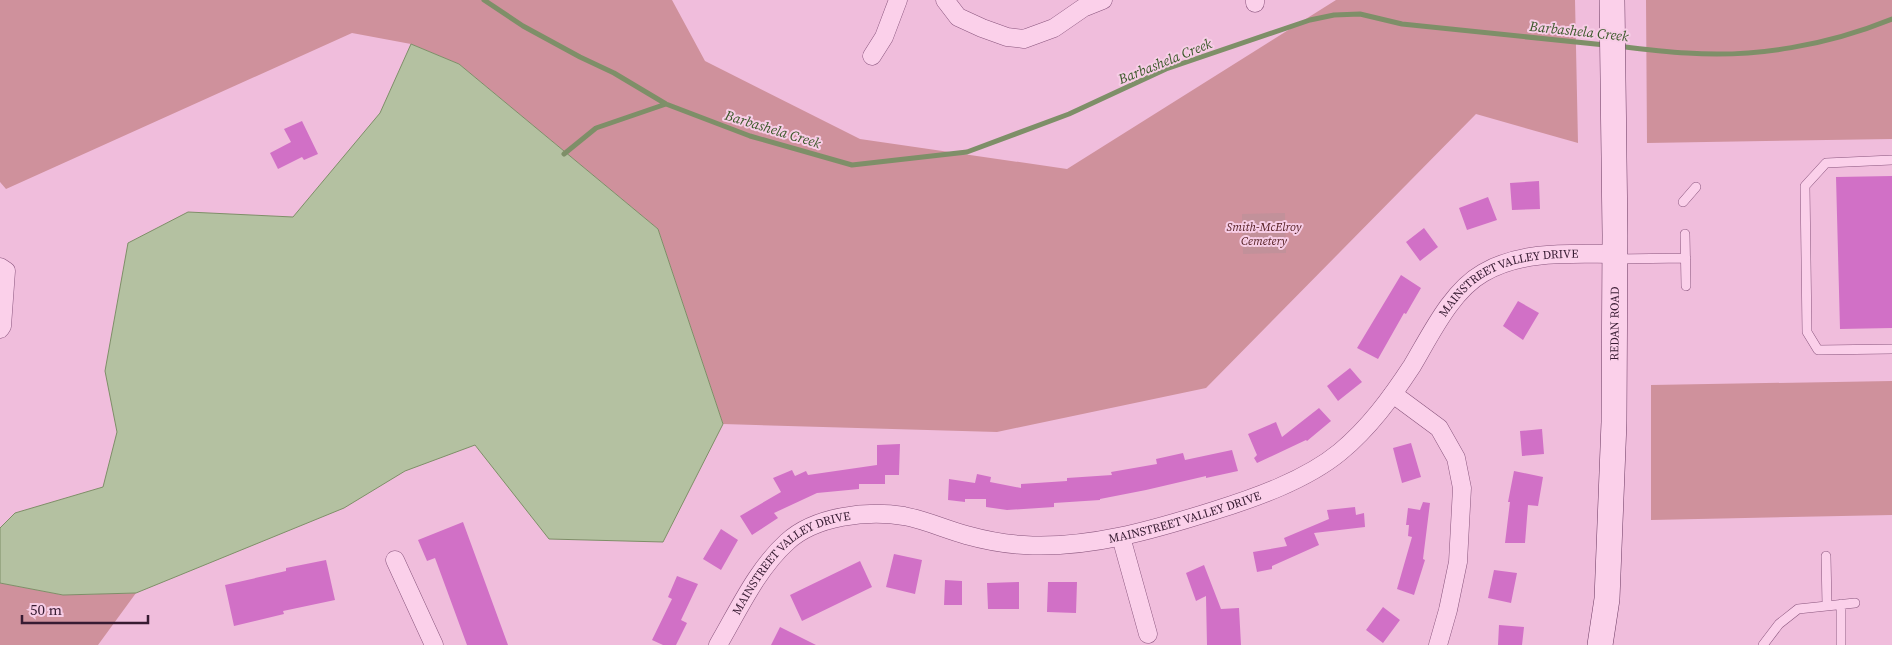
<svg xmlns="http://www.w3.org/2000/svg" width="1892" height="645" font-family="'Source Serif 4',serif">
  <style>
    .green { fill: #cf919c }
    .cemetery { fill: #c2919a }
    .water { fill: #b4c1a1; stroke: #7e8f68 }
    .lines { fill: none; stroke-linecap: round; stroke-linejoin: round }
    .stream { stroke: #7e8f68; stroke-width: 5 }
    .building { fill: #d170c6 }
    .lane-casing { stroke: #89557d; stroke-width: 10 }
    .street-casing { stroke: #89557d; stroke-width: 19 }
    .secondary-casing { stroke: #6b3961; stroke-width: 26 }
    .lane { stroke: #fbd0ea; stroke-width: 9 }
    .street { stroke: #fbd0ea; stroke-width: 18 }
    .secondary { stroke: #fbd0ea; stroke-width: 25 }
    .labels { text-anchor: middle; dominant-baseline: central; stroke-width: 4; stroke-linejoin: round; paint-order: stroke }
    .park-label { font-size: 12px; font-style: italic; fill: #552023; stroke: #f7cde6 }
    .street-label { font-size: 12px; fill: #371b32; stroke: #f7cde6 }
    .water-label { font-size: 14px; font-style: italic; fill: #3a5829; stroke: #f7cde6 }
  </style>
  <rect width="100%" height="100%" fill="#f0bddc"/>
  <path class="green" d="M 0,0 L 672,0 L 705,61 L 860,139 L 1067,169 L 1336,0 L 1575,0 L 1578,143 L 1476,114 L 1206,388 L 997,432 L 723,424 L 658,229 L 459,64 L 411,44 L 352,33 L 6,189 L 0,182 Z
    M 1646,0 L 1892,0 L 1892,139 L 1647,143 Z
    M 1892,381 L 1892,515 L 1651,520 L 1651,385 Z
    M 0,583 L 63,595 L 136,593 L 98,645 L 0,645 Z"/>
  <path class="cemetery" d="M 1285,213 L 1286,253 L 1243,254 L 1242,214 Z"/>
  <path class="water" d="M 411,44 L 459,64 L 658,229 L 723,424 L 663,542 L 549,539 L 475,445 L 405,471 L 344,508 L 136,593 L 63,595 L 0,583 L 0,528 L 15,513 L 103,487 L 117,432 L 105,371 L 128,243 L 188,212 L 293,217 L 380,113 Z"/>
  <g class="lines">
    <path class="stream" d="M 484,0 L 523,26 L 580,57 L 614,73 L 666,104 L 750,136 L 852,165 L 967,152 L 1069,114 L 1166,69 L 1310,20 L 1334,15 L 1360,14 L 1402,24 L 1605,45
      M 1618,46 C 1641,49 1664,52 1687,53 C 1756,58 1828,45 1892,19
      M 564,154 L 596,128 L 666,104"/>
  </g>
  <path class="building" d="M 302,121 L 318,154 L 304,160 L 302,157 L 278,169 L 270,153 L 291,142 L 284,129 Z
    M 1892,176 L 1892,328 L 1840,329 L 1836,177 Z
    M 1539,181 L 1540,209 L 1512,210 L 1510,183 Z
    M 1488,197 L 1497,220 L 1467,230 L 1459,208 Z
    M 1424,228 L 1438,247 L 1420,261 L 1406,242 Z
    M 1401,275 L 1421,288 L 1406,314 L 1404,313 L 1378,359 L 1357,348 Z
    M 1518,301 L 1539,313 L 1523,340 L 1503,326 Z
    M 1350,368 L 1362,382 L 1338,401 L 1327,386 Z
    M 1319,408 L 1331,421 L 1307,441 L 1306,440 L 1257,463 L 1254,458 L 1257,455 L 1248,434 L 1276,422 L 1282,437 Z
    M 1542,429 L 1544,454 L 1522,456 L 1520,431 Z
    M 1411,443 L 1421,477 L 1402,483 L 1393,448 Z
    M 900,444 L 899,475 L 885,475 L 885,484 L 859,484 L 859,489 L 817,493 L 774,513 L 778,518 L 752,535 L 740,516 L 781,492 L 773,478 L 792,470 L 795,476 L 806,471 L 808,475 L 877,465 L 877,445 Z
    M 1232,450 L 1238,471 L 1206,478 L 1206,476 L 1146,490 L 1100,499 L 1100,500 L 1054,503 L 1054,507 L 1007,510 L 986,507 L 986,499 L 965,499 L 965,502 L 948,500 L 949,479 L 975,483 L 977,474 L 991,477 L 990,482 L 1021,488 L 1021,484 L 1067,481 L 1067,478 L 1112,475 L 1111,472 L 1157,464 L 1156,459 L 1183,453 L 1185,460 Z
    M 1514,471 L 1543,477 L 1538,506 L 1528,505 L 1525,543 L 1505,543 L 1510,502 L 1508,502 Z
    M 1423,502 L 1430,503 L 1423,559 L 1425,560 L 1414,595 L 1397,589 L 1412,537 L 1408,536 L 1409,525 L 1406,525 L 1408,508 L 1420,510 Z
    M 1355,507 L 1356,515 L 1364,513 L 1365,527 L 1314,533 L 1319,545 L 1272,566 L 1272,569 L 1257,572 L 1253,552 L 1287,546 L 1284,538 L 1329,519 L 1327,510 Z
    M 463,522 L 508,645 L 467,645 L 435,558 L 427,561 L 418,540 Z
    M 721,529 L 738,540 L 721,570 L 703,559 Z
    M 894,554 L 922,560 L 915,594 L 886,587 Z
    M 326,560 L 335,600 L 283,611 L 284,614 L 234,626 L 225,585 L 286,571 L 286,568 Z
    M 860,561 L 872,587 L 802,621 L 790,595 Z
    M 1204,565 L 1221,609 L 1239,608 L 1241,645 L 1207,645 L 1206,596 L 1196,601 L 1186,573 Z
    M 1494,570 L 1517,573 L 1511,603 L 1488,598 Z
    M 677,576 L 698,584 L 681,620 L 687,623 L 676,645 L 663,645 L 652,640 L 672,599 L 668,597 Z
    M 945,580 L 962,581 L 962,605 L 944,605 Z
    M 1019,582 L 1019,609 L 988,609 L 987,583 Z
    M 1048,582 L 1077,582 L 1076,613 L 1047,612 Z
    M 1383,607 L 1400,620 L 1383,643 L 1366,630 Z
    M 1499,625 L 1524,627 L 1522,645 L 1498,645 Z
    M 780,627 L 816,645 L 771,645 Z"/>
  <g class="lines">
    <g class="lane-casing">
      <path id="lane" d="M 1892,160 L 1826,163 L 1805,186 L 1807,332 L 1818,350 L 1892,349
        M 1683,202 L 1696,187
        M 1685,234 L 1686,286
        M 1616,259 L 1686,258
        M 1826,556 L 1827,605
        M 1763,645 L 1779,624 L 1798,609 L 1855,603
        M 1841,645 L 1841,604"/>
    </g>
    <g class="street-casing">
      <g id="street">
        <path d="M 945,0 L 958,17 L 982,28 L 1007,37 L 1024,39 L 1054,28 L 1083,8 L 1103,0"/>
        <path d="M 1255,0 L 1255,3"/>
        <path d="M 872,56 L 884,37 L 898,0"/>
        <path d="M 0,267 L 6,271 L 2,326 L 0,329"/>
        <path d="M 1393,394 L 1439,428 L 1456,458 L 1462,488 L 1458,562 L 1448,610 L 1438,645"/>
        <path d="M 1121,537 L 1148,634"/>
        <path d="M 395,560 L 434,645"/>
        <path id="s1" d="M 718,645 C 738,611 757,569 787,542 C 815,516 867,510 904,516 C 925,520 945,529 966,535 C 984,540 1005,544 1024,545 C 1088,549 1153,530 1213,511 C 1255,498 1306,480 1340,452 C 1369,428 1391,398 1412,366 C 1430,336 1451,291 1483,273 C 1522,250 1571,254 1614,254"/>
      </g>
    </g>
    <g class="secondary-casing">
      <g id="secondary">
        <path id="s2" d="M 1600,645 L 1607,599 L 1614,422 L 1615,235 L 1612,0"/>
      </g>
    </g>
    <use href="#lane" class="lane"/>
    <use href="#street" class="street"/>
    <use href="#secondary" class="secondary"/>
  </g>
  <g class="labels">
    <g class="park-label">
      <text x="1264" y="227">Smith-McElroy<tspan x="1264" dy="14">Cemetery</tspan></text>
    </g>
    <g class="street-label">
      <text stroke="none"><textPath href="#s1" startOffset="956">MAINSTREET VALLEY DRIVE</textPath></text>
      <text stroke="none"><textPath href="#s2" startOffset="322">REDAN ROAD</textPath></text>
      <text stroke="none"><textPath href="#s1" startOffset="536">MAINSTREET VALLEY DRIVE</textPath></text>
      <text stroke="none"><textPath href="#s1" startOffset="115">MAINSTREET VALLEY DRIVE</textPath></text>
    </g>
    <g class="water-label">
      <text transform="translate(1579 31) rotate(6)">Barbashela Creek</text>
      <text transform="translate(1165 61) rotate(-22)">Barbashela Creek</text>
      <text transform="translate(773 129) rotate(17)">Barbashela Creek</text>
    </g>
  </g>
  <path d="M22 615v8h126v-8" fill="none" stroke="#371b32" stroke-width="2.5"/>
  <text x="30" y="615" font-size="15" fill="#371b32" stroke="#f7cde6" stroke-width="4" paint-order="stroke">50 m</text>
</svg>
